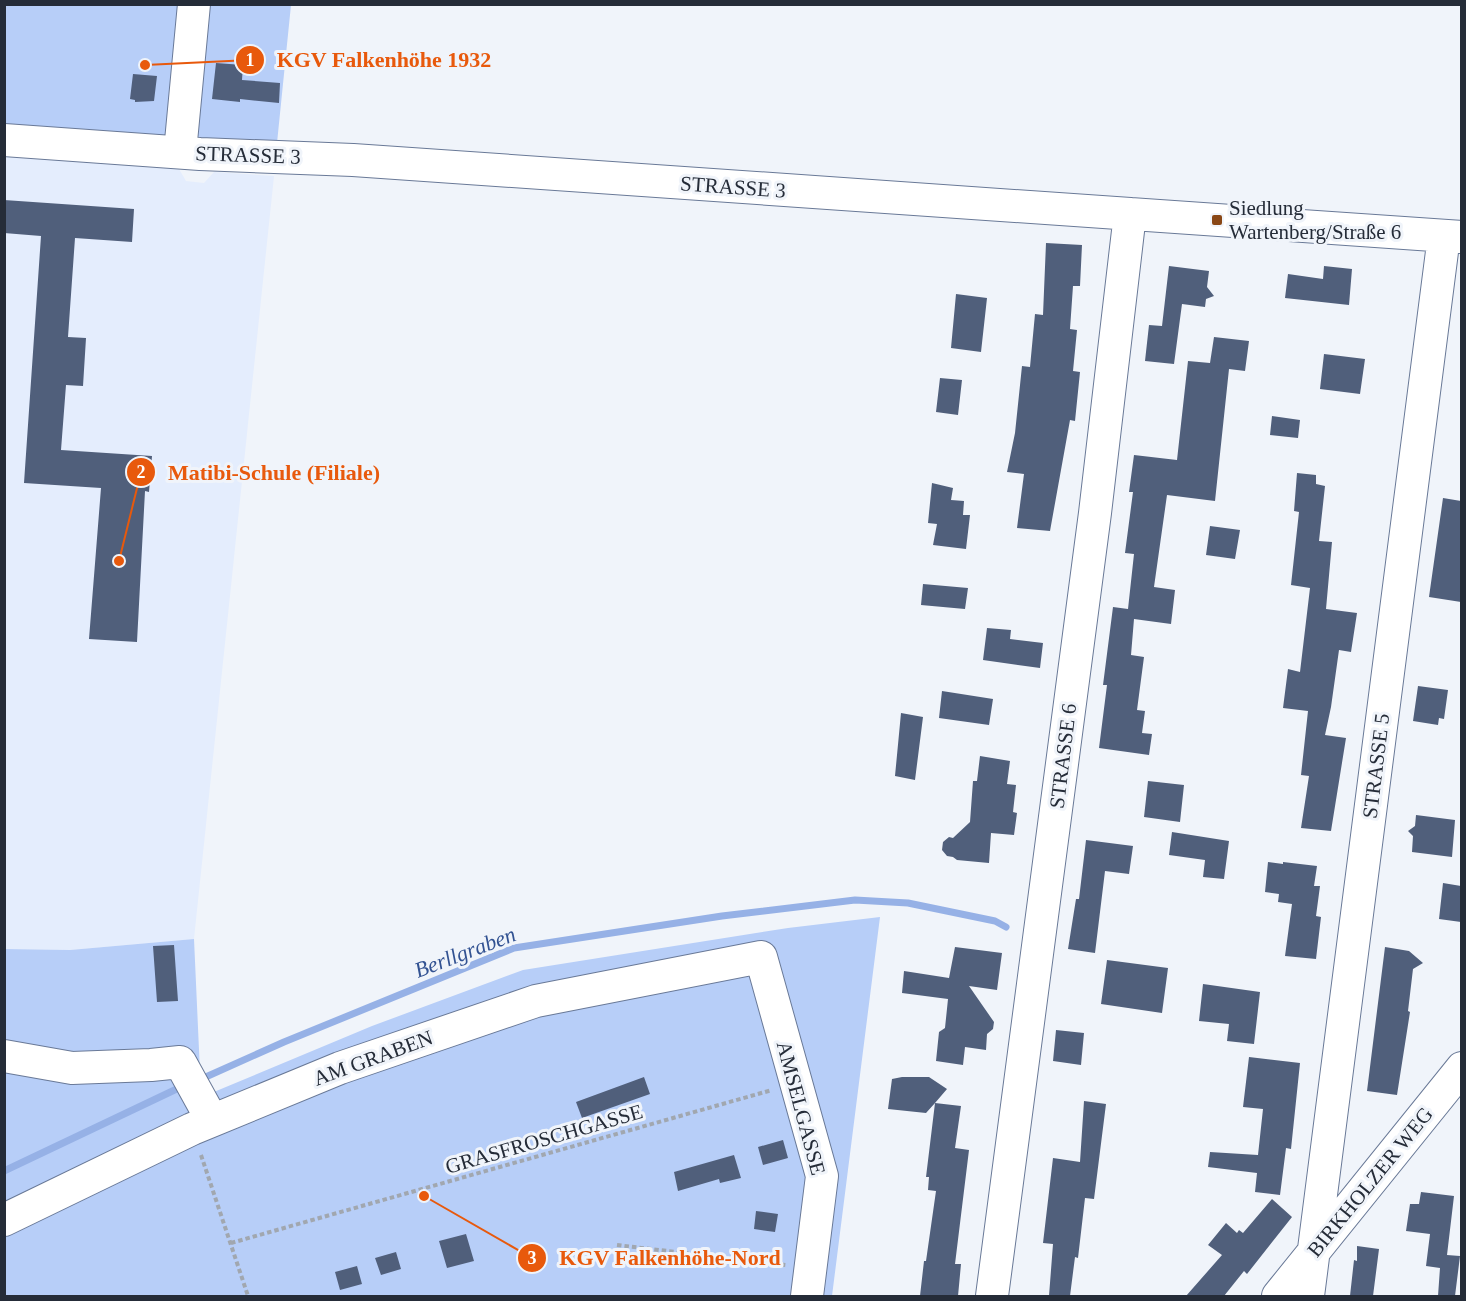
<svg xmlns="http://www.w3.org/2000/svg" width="1466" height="1301" font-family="Georgia,serif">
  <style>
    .built { fill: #e4edfd }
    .green { fill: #b7cef8 }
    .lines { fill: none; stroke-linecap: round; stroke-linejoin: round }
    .stream { stroke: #96b1e6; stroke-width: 7 }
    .building { fill: #505f7b }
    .minor-casing { stroke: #697997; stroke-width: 34 }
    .path { stroke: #a1a7af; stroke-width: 4; stroke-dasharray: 4.5 3; stroke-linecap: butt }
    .minor { stroke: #fff; stroke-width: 32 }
    .poi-dot { fill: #894715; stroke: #f0f4fa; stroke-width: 2 }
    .labels { text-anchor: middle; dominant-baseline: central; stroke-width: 6; stroke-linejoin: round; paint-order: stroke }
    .street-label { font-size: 21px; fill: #252c38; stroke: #f0f4fa }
    .poi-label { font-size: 21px; fill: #252c38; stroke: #f0f4fa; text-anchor: start }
    .water-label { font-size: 22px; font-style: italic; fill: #325292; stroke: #f0f4fa }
    .leader { fill: none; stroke: #e8590c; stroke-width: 2 }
    .callout-dot { fill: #e8590c; stroke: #f0f4fa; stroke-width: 2 }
    .mark-label { font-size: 18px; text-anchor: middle; font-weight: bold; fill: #fff }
    .callout-label { font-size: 22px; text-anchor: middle; font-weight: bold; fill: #e8590c; stroke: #f0f4fa; stroke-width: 6; stroke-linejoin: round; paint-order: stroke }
  </style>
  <rect width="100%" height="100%" fill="#f0f4fa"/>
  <path class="built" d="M 4,156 L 179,169 L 186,181 L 204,183 L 214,172 L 274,176 L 194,939 L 70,950 L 5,949 Z"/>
  <path class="green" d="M 4,5 L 291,5 L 277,143 L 5,125 Z
    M 880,917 L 832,1296 L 5,1296 L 5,949 L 70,950 L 194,939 L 200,1072 L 209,1094 L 372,1026 L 523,970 L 788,928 Z"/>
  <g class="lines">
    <path class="stream" d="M 199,1080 L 284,1042 L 514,948 L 722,916 L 855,900 L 908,903 L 995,921 L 1006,927
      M 4,1171 L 183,1086"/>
  </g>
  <path class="building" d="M 216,63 L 243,65 L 242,80 L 280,83 L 279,103 L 240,99 L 240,102 L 212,99 Z
    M 133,74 L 157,76 L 154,101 L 135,102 L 135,100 L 130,99 Z
    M 4,200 L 134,209 L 132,242 L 75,238 L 68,337 L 86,338 L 83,386 L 66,385 L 61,450 L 152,456 L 149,492 L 145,491 L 137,642 L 89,639 L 101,488 L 24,483 L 41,236 L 4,233 Z
    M 1046,243 L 1082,245 L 1080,286 L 1073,286 L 1070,329 L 1077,330 L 1073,371 L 1080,372 L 1075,421 L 1070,420 L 1050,531 L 1017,528 L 1024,474 L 1007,472 L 1015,433 L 1022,366 L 1030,367 L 1035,314 L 1043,315 Z
    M 1169,266 L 1209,271 L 1207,287 L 1214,296 L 1206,299 L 1205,307 L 1182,304 L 1174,364 L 1145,361 L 1149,325 L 1162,326 Z
    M 1324,266 L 1352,269 L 1349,305 L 1285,298 L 1288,274 L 1323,279 Z
    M 956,294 L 987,298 L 981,352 L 951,348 Z
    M 1214,337 L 1249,341 L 1245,371 L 1229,369 L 1215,501 L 1167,495 L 1154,587 L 1175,590 L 1171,624 L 1134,619 L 1131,655 L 1144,657 L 1137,710 L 1145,711 L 1142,733 L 1152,734 L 1149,755 L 1099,748 L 1107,685 L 1103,685 L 1113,607 L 1128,609 L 1134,554 L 1125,553 L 1133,492 L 1129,492 L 1134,455 L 1177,460 L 1188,361 L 1210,363 Z
    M 1324,354 L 1365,359 L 1360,394 L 1320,389 Z
    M 940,378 L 962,380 L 958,415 L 936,412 Z
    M 1272,416 L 1300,420 L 1298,438 L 1270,435 Z
    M 1297,473 L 1316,475 L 1316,484 L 1325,486 L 1319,541 L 1332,542 L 1326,609 L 1357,613 L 1351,652 L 1339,650 L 1331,707 L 1325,735 L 1346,738 L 1331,831 L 1301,828 L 1309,776 L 1301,775 L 1308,711 L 1283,708 L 1288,669 L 1300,672 L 1310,588 L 1291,585 L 1299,512 L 1294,511 Z
    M 932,483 L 953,488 L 951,500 L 964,501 L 963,515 L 970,515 L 966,549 L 933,545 L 937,524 L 928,523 Z
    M 1443,498 L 1461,501 L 1461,602 L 1429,597 Z
    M 1210,526 L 1240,530 L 1235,559 L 1206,555 Z
    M 923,584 L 968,588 L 965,609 L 921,605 Z
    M 987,628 L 1011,630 L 1010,639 L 1043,643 L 1040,668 L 983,660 Z
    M 1418,686 L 1448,690 L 1444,719 L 1439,718 L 1438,725 L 1413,721 Z
    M 942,691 L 993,699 L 989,725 L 939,718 Z
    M 901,713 L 923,717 L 915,780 L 895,776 Z
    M 980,756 L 1010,761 L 1007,784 L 1016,785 L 1013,812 L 1017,813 L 1014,835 L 991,833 L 989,863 L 957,860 L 953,857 L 947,856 L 942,850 L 943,842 L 949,837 L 953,838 L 970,822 L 973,781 L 977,781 Z
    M 1148,781 L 1184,785 L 1180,822 L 1144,817 Z
    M 1416,815 L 1455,820 L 1452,857 L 1412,852 L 1413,836 L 1408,831 L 1415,826 Z
    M 1172,832 L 1229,841 L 1224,879 L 1203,877 L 1205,860 L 1169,855 Z
    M 1086,840 L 1133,846 L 1129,874 L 1105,871 L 1095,953 L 1068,949 L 1076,899 L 1079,899 Z
    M 1268,862 L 1283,864 L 1283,862 L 1317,866 L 1314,886 L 1320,886 L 1316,916 L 1321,917 L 1316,959 L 1285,956 L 1292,904 L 1278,902 L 1279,894 L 1265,892 Z
    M 1443,883 L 1461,886 L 1461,922 L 1439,919 Z
    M 174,945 L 178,1001 L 157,1002 L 153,946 Z
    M 955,947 L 1002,953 L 997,990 L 969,986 L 994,1022 L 993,1029 L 987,1034 L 986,1050 L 965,1047 L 963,1065 L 936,1061 L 939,1032 L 945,1028 L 948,999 L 902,993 L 904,971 L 949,978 Z
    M 1385,947 L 1409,951 L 1423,963 L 1413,969 L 1408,1011 L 1410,1012 L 1397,1095 L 1367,1091 Z
    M 1107,960 L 1168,968 L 1162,1013 L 1101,1004 Z
    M 1203,984 L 1260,992 L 1254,1044 L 1227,1041 L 1229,1024 L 1199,1021 Z
    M 1056,1030 L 1084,1033 L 1081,1065 L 1053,1061 Z
    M 1249,1057 L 1300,1063 L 1291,1149 L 1286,1148 L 1280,1195 L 1255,1192 L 1257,1173 L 1208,1167 L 1210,1152 L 1258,1155 L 1263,1109 L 1243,1107 Z
    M 644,1077 L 650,1094 L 582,1118 L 576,1102 Z
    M 902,1077 L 929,1077 L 947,1089 L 935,1103 L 961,1106 L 955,1148 L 969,1150 L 955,1264 L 961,1264 L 958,1296 L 920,1296 L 924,1261 L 926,1261 L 936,1191 L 928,1190 L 929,1177 L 926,1177 L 935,1103 L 926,1113 L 888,1109 L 892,1079 Z
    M 1084,1101 L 1106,1104 L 1094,1199 L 1085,1198 L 1078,1258 L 1075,1257 L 1070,1296 L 1049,1296 L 1053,1244 L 1043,1243 L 1053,1158 L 1080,1162 Z
    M 783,1140 L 788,1158 L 763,1165 L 758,1147 Z
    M 734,1155 L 741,1178 L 720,1183 L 719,1179 L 678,1191 L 674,1172 Z
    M 1421,1192 L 1454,1196 L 1447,1255 L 1460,1256 L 1455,1296 L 1438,1296 L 1440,1268 L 1426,1266 L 1430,1234 L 1406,1231 L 1410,1204 L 1419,1204 Z
    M 1272,1199 L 1292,1217 L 1247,1274 L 1244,1271 L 1224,1296 L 1186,1296 L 1222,1255 L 1208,1245 L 1226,1223 L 1237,1233 L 1239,1230 L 1243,1233 Z
    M 756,1211 L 778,1214 L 775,1232 L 754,1229 Z
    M 466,1234 L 474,1261 L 447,1268 L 439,1241 Z
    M 1357,1246 L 1379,1249 L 1373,1296 L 1350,1296 L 1354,1260 L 1357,1261 Z
    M 396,1252 L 401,1269 L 381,1275 L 375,1258 Z
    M 357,1266 L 362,1284 L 340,1290 L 335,1272 Z"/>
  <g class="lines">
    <g class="minor-casing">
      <path id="minor" d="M 4,140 L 200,154 L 353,160 L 1462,237
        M 180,152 L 194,4
        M 4,1056 L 72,1068 L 151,1065 L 180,1062 L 212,1120
        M 4,1220 L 192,1129 L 340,1068 L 536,1001 L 761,957 L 822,1176 L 807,1296
        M 992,1296 L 1095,513 L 1130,214
        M 1278,1296 L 1462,1068
        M 1308,1296 L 1444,236"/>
    </g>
    <path class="path" d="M 201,1155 L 248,1296
      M 231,1243 L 772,1090
      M 617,1245 L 786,1265"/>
    <use href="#minor" class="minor"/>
  </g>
  <rect class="poi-dot" x="1211" y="214" width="12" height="12" rx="3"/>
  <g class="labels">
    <g class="street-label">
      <text transform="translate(248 155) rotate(2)">STRASSE 3</text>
      <text transform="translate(733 187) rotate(4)">STRASSE 3</text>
      <text transform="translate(1063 756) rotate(-83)">STRASSE 6</text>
      <text transform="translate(1376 766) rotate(-83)">STRASSE 5</text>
      <text transform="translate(373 1058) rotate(-20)">AM GRABEN</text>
      <text transform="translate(801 1108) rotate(75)">AMSELGASSE</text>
      <text transform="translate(544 1139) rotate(-16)">GRASFROSCHGASSE</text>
      <text transform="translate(1370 1182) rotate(-51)">BIRKHOLZER WEG</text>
    </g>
    <g class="poi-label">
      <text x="1229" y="208">Siedlung<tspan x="1229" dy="24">Wartenberg/Straße 6</tspan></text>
    </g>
    <g class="water-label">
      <text transform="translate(465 952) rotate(-21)">Berllgraben</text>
    </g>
  </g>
  <path class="leader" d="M145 65L250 60M119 561L141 472M424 1196L532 1258"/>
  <g class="callout-dot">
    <circle cx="145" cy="65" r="6"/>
    <circle cx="119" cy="561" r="6"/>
    <circle cx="424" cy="1196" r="6"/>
    <circle cx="250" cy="60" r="15"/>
    <circle cx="141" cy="472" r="15"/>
    <circle cx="532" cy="1258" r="15"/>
  </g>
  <g class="mark-label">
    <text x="250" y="66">1</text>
    <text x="141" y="478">2</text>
    <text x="532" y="1264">3</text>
  </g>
  <g class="callout-label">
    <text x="384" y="67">KGV Falkenhöhe 1932</text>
    <text x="274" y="480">Matibi-Schule (Filiale)</text>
    <text x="670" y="1265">KGV Falkenhöhe-Nord</text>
  </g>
  <rect width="1466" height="1301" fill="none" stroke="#252c38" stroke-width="12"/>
</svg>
